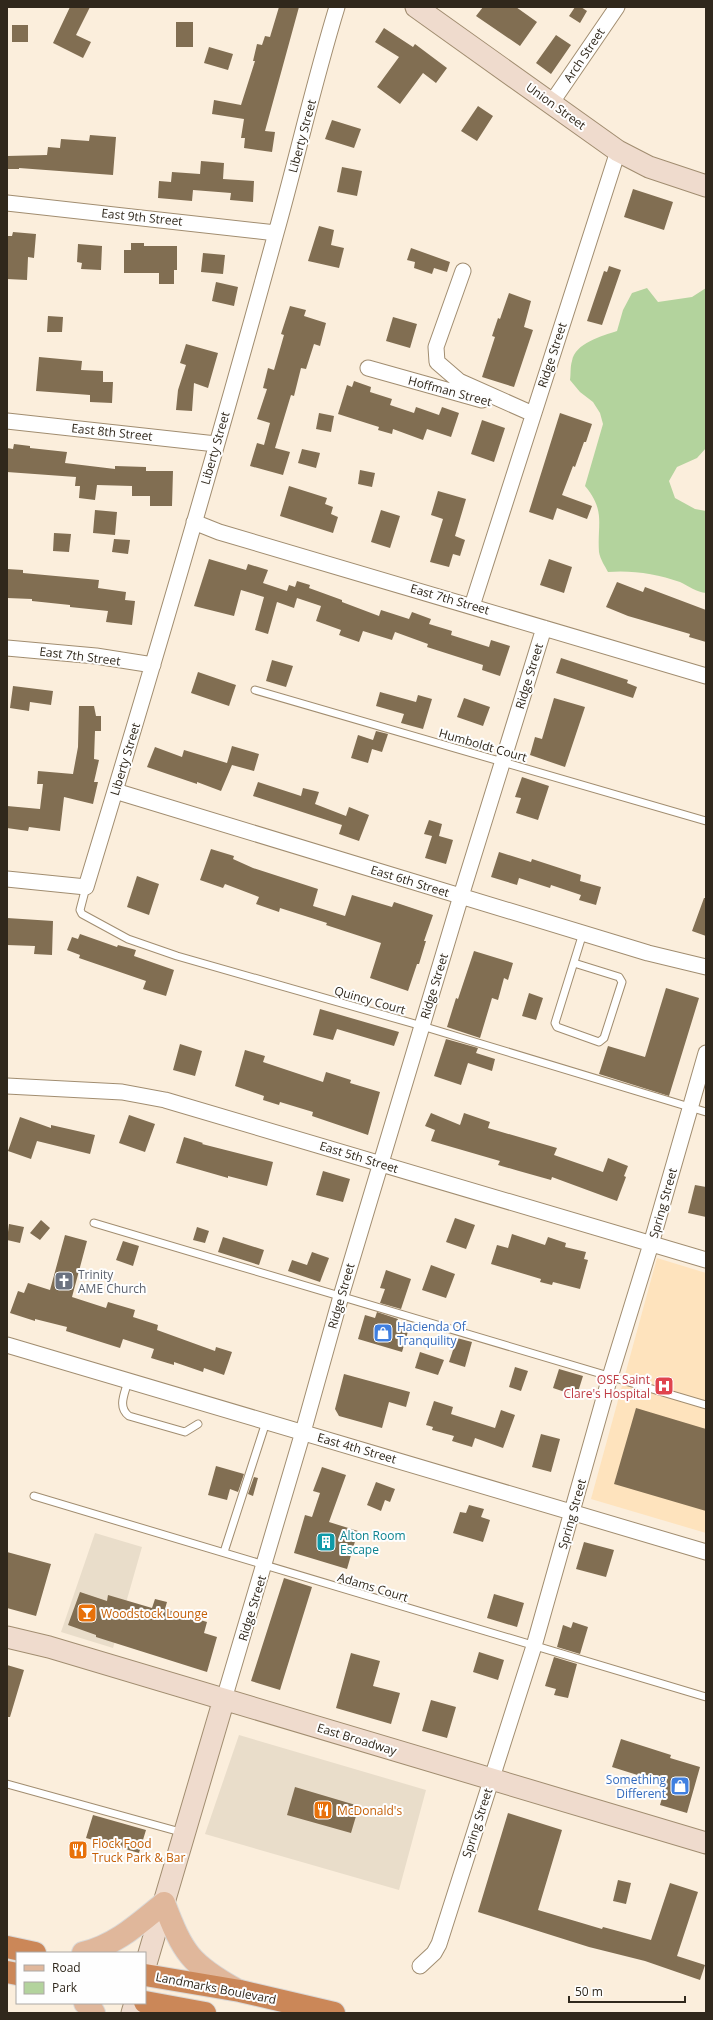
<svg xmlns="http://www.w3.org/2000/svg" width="713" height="2020" font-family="'Open Sans',sans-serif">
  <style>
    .commercial { fill: #e9ddca }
    .built { fill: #fee3bd }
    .green { fill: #b3d39d }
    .building { fill: #816e52 }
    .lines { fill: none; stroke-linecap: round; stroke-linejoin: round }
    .lane-casing { stroke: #a18d70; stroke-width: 9 }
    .street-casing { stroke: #a18d70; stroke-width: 17 }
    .secondary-casing { stroke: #a18d70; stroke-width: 23 }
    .primary-casing { stroke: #dad8d6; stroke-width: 24 }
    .highway-casing { stroke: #dad8d6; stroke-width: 24 }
    .lane { stroke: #fff; stroke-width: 7 }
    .street { stroke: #fff; stroke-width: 15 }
    .secondary { stroke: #efdbcd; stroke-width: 21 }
    .primary { stroke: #e0b79b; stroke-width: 22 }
    .highway { stroke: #cb8758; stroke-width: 22 }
    .labels { text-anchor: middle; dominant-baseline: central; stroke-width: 4; stroke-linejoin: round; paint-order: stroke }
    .street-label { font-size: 12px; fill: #30281c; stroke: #fefefe }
    .worship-label { font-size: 12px; fill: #5b616d; stroke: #fefefe; text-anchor: start }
    .shop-label { font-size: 12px; fill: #366cbe; stroke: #fefefe; text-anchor: start }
    .health-label { font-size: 12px; fill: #be3a42; stroke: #fefefe; text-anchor: end }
    .culture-label { font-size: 12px; fill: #0d838f; stroke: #fefefe; text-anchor: start }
    .food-label { font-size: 12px; fill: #c56008; stroke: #fefefe; text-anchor: start }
  </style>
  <rect width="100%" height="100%" fill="#fbeedc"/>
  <path class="commercial" d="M 95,1533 L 142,1547 L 113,1648 L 61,1632 Z
    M 239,1735 L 426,1790 L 399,1890 L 205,1834 Z"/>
  <path class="built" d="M 657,1258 L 706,1273 L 706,1533 L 591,1499 Z"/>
  <path class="green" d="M 647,288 L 658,302 L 692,297 L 706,288 L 706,448 L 697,458 L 677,467 L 669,481 L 675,498 L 695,509 L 706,511 L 706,593 C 697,592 688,586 680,582 C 657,574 632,570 608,572 C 605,566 600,559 599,552 C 597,524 606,511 585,486 L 603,424 L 600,413 L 593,402 L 580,392 L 570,380 C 571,374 570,367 572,361 C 575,343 602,336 617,331 L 623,310 L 632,293 Z"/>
  <path class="building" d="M 70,7 L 90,7 L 76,35 L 91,42 L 83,58 L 53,43 Z
    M 279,7 L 299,7 L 265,131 L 275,132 L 272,152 L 244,148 L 245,138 L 241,138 L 244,119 L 212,114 L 214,100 L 241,105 L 255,61 L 253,61 L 257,44 L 262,45 L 265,36 L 270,37 Z
    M 483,7 L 516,7 L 537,22 L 520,46 L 476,16 Z
    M 575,7 L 581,7 L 587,11 L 580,23 L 569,16 Z
    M 176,22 L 193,22 L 193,47 L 176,47 Z
    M 12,25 L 28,25 L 28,42 L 12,42 Z
    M 384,28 L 413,47 L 415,44 L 447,68 L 436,83 L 423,73 L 400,104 L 377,87 L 399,57 L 375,42 Z
    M 556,35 L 571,45 L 551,74 L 536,63 Z
    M 209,47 L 233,54 L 228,70 L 204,63 Z
    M 478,106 L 493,116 L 477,141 L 461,131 Z
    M 332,120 L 361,129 L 354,148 L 325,139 Z
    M 90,135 L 116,137 L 113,175 L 19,168 L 19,169 L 7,169 L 7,156 L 47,155 L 48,147 L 60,148 L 61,139 L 89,141 Z
    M 201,161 L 224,163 L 223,179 L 254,181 L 253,202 L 230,200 L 231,193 L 193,190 L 192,201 L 158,198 L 159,181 L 171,182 L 172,172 L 200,174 Z
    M 342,167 L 362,171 L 357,196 L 337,192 Z
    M 633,189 L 673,202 L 664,230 L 624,217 Z
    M 319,226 L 334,230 L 331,245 L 344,248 L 339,268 L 308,261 Z
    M 13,232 L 36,234 L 34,258 L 28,257 L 27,280 L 7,279 L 7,236 L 12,236 Z
    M 131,243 L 144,243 L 144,246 L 177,246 L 177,270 L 174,270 L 174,284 L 159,284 L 159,273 L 124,273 L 124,250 L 131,250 Z
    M 78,244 L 102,246 L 101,270 L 81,269 L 82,263 L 77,262 Z
    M 411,248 L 450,262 L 447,272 L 434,268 L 432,274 L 414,268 L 415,262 L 407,260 Z
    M 203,253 L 225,255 L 223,274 L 201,272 Z
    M 609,266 L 621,270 L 602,325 L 587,321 L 604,271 L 607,272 Z
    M 216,282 L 238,287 L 234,306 L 212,301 Z
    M 509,293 L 531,301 L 524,327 L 533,330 L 514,387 L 482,377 L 495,337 L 492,336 L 498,318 L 500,319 Z
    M 290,306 L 306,310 L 304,316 L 326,323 L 320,346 L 314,344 L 306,369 L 301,368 L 294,396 L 291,395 L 275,448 L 290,452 L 283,475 L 250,466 L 257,443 L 264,445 L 270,423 L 257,419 L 267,389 L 263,388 L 268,368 L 274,370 L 284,335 L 281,334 Z
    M 48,316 L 63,317 L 62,332 L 47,332 Z
    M 393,317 L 417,324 L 410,348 L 386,341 Z
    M 186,344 L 218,353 L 208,388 L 194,383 L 192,411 L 176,410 L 178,390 L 186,365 L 180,363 Z
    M 39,357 L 82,361 L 81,370 L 103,371 L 103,382 L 113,382 L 112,403 L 90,402 L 90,395 L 36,391 Z
    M 354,381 L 371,387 L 370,392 L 392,399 L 390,405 L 414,413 L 416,407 L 439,415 L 442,407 L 459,413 L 451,437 L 427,429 L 423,440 L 393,429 L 392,434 L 378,430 L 379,427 L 338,414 L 347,385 L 352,387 Z
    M 319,413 L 334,416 L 331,432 L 316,429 Z
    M 560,413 L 592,424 L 586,442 L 584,442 L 575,467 L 573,466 L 562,495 L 592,506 L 587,519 L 557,508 L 553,520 L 529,512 Z
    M 482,420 L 505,428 L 494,462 L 471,454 Z
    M 14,444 L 30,446 L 30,448 L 67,452 L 65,463 L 115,469 L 115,466 L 146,467 L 146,471 L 173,471 L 172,506 L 150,506 L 150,496 L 132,496 L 132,486 L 97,485 L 95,500 L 79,498 L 80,486 L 75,486 L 76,477 L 7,472 L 7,448 L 13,449 Z
    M 302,449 L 320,453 L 316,468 L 298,463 Z
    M 360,470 L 375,473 L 372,487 L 358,484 Z
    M 289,486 L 327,498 L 325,504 L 333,507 L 331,514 L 338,517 L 333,533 L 280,516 Z
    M 438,491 L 466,499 L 455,536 L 465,540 L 460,556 L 453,554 L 449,567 L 430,562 L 443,519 L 431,515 Z
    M 95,510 L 117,512 L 115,535 L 93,533 Z
    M 381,510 L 400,516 L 390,548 L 371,542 Z
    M 54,533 L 71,534 L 69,552 L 53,551 Z
    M 114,539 L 130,540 L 128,554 L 112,552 Z
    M 209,559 L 246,570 L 248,564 L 268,570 L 263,583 L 287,591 L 289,585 L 295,587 L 297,581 L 310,585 L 309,588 L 342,600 L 342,602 L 379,616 L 381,610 L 409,619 L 412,612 L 431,619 L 429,624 L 452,631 L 451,635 L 489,647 L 491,640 L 510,646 L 500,676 L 482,670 L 483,665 L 427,647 L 428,644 L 395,632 L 392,640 L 363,631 L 359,642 L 339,635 L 341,630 L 316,621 L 321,606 L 297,598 L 294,608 L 277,602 L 268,634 L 255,630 L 264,597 L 241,590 L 234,616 L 194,606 Z
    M 549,559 L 572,567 L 564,593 L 540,585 Z
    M 7,569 L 23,570 L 23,573 L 99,580 L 98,588 L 126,592 L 125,600 L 135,601 L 132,625 L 106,622 L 108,611 L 70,607 L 70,605 L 32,601 L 32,599 L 7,598 Z
    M 617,582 L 643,592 L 645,587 L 706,610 L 706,642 L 689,637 L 690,634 L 628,616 L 606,607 Z
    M 561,658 L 628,680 L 627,683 L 637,687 L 633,698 L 556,673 Z
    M 272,660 L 293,666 L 286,687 L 266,681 Z
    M 198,672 L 236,685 L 229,706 L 191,693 Z
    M 13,686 L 53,691 L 51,705 L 30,702 L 29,711 L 10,708 Z
    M 380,692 L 416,702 L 418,695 L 432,699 L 423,729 L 401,723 L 404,714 L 376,706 Z
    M 464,698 L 490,707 L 483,726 L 457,717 Z
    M 554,698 L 585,707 L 565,767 L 530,755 L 535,737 L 542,739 Z
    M 79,706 L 94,706 L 96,716 L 101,716 L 101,731 L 95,731 L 94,759 L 99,760 L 94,782 L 98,782 L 93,804 L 64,797 L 60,831 L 29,827 L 28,831 L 7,828 L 7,806 L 40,809 L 43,784 L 37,784 L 38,771 L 73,774 L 78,747 Z
    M 376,731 L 388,734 L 382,752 L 372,749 L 368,763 L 351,758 L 358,735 L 373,740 Z
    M 232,746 L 259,754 L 254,771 L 232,765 L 221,791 L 197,782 L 197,784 L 147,767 L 155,747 L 182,757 L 184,750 L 227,763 Z
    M 522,777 L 549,786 L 538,820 L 516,813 L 521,798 L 515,797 Z
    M 258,782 L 301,796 L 303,788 L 319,792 L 315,804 L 346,816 L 349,807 L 369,815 L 359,841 L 339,834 L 342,825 L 253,796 Z
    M 429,820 L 442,824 L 439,836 L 453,840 L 446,864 L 425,858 L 432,836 L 424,834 Z
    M 211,849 L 234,856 L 233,859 L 253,868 L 318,889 L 313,906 L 345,916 L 352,895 L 392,907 L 394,902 L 433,915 L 424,941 L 426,941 L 419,964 L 417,964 L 408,991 L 370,978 L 381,943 L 326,925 L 327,923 L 280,908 L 279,912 L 256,904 L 259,897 L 225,884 L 223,888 L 200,880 Z
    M 499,852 L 531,862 L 532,859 L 581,875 L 580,881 L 601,887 L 596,905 L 579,900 L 581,895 L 551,885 L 550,888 L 519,878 L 517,885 L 491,877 Z
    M 137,876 L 159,884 L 149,915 L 127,907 Z
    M 704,898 L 706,898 L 706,936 L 692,931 Z
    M 7,918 L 53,921 L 52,955 L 34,954 L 35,946 L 7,945 Z
    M 80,934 L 117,947 L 118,945 L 136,950 L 134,956 L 174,970 L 166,996 L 143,989 L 146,981 L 79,958 L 80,955 L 67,950 L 72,937 L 78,939 Z
    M 474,951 L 513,963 L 508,980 L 504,978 L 498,1000 L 492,998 L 480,1038 L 447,1027 L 456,998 L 458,999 Z
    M 666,988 L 699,998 L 669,1096 L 599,1074 L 608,1046 L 645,1057 Z
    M 529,993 L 543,998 L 536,1020 L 522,1016 Z
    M 320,1009 L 399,1032 L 394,1046 L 337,1029 L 333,1040 L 313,1035 Z
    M 446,1039 L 478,1048 L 476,1053 L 495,1059 L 492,1071 L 468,1063 L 461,1085 L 434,1076 Z
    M 180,1044 L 202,1051 L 195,1076 L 173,1070 Z
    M 245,1050 L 265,1056 L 263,1062 L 323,1082 L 326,1072 L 351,1080 L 350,1083 L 380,1092 L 368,1135 L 312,1116 L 313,1112 L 280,1102 L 279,1105 L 263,1100 L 264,1096 L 235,1086 Z
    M 431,1113 L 460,1125 L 464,1113 L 490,1122 L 488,1128 L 557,1148 L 554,1155 L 603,1172 L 608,1158 L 628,1166 L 624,1176 L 626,1177 L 617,1201 L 552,1177 L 551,1180 L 519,1171 L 498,1165 L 500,1161 L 431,1141 L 435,1130 L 425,1126 Z
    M 129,1115 L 155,1124 L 145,1152 L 119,1143 Z
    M 20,1117 L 51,1128 L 51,1125 L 95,1135 L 90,1154 L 37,1141 L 31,1159 L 8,1151 Z
    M 184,1137 L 203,1143 L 202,1144 L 273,1162 L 267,1186 L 228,1176 L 228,1178 L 176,1163 Z
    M 323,1171 L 350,1179 L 343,1202 L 316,1195 Z
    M 695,1185 L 706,1187 L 706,1217 L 688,1213 Z
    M 455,1218 L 475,1225 L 466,1249 L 446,1242 Z
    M 41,1220 L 50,1228 L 40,1240 L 30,1233 Z
    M 9,1224 L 24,1227 L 20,1243 L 7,1240 Z
    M 197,1227 L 209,1231 L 205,1243 L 193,1240 Z
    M 512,1234 L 545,1245 L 548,1237 L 566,1243 L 565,1247 L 586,1252 L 584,1259 L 588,1260 L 580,1289 L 553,1282 L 552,1285 L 540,1282 L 541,1279 L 491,1264 L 497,1245 L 508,1248 Z
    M 65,1235 L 87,1241 L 72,1297 L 106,1308 L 108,1302 L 135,1310 L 133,1317 L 158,1325 L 157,1330 L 215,1351 L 216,1347 L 232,1352 L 224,1375 L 204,1368 L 203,1372 L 174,1362 L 174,1365 L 151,1358 L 154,1349 L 123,1339 L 120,1348 L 66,1331 L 67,1327 L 35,1319 L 35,1321 L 10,1313 L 18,1291 L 24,1293 L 28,1283 L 50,1290 Z
    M 223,1237 L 264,1250 L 259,1265 L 218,1252 Z
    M 123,1241 L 139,1246 L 133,1266 L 116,1260 Z
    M 312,1252 L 329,1258 L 320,1282 L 288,1271 L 292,1260 L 307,1265 Z
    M 431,1265 L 455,1274 L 446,1298 L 422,1290 Z
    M 386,1270 L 411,1279 L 401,1309 L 380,1303 L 385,1289 L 380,1288 Z
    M 377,1312 L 398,1319 L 396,1324 L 409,1328 L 402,1352 L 358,1339 L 365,1315 L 375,1318 Z
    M 457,1338 L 472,1342 L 465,1367 L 449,1362 Z
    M 420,1352 L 444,1360 L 438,1375 L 415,1368 Z
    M 515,1367 L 528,1371 L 521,1391 L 509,1387 Z
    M 559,1369 L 583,1376 L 578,1392 L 569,1390 L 568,1393 L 553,1388 Z
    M 344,1374 L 410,1392 L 406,1407 L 389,1402 L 382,1428 L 339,1416 L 335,1409 Z
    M 434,1401 L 453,1407 L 451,1414 L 495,1428 L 501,1410 L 515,1415 L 503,1448 L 475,1438 L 472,1447 L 452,1441 L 454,1436 L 432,1430 L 433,1427 L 426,1425 Z
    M 636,1408 L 706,1429 L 706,1511 L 614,1484 Z
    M 541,1434 L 560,1439 L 551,1472 L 532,1467 Z
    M 216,1466 L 244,1474 L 238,1492 L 230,1489 L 227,1500 L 208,1495 Z
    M 322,1467 L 346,1475 L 329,1522 L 358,1531 L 347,1569 L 294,1553 L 305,1515 L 312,1517 L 320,1493 L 313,1491 Z
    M 254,1477 L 258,1478 L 253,1496 L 248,1494 Z
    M 376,1482 L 395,1489 L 390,1502 L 385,1500 L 381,1511 L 367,1505 Z
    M 469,1505 L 484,1509 L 481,1517 L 490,1520 L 483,1542 L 453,1533 L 460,1512 L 466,1513 Z
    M 584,1542 L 614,1550 L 606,1577 L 576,1569 Z
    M 7,1552 L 51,1564 L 36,1616 L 7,1608 Z
    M 284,1578 L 312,1587 L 280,1690 L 251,1681 Z
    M 80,1592 L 107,1601 L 108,1595 L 152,1608 L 155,1599 L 167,1602 L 165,1609 L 207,1622 L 204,1633 L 217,1637 L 207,1672 L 96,1637 L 96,1635 L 68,1625 Z
    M 494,1594 L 524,1603 L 517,1627 L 487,1618 Z
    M 573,1622 L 588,1627 L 580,1654 L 557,1647 L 563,1625 L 571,1628 Z
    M 479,1652 L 504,1660 L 498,1680 L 473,1672 Z
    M 351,1653 L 380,1661 L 373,1686 L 400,1693 L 391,1724 L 336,1708 Z
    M 554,1657 L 577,1664 L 568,1698 L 554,1695 L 556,1689 L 545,1686 Z
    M 7,1665 L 24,1670 L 10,1717 L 7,1717 Z
    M 431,1700 L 456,1707 L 447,1738 L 422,1731 Z
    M 621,1739 L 671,1755 L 670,1758 L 700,1767 L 687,1813 L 660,1805 L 666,1784 L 612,1767 Z
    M 295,1787 L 359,1806 L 351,1833 L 287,1815 Z
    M 508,1813 L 562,1830 L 538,1910 L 602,1929 L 603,1927 L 651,1940 L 670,1883 L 698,1892 L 677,1956 L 705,1965 L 700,1980 L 645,1961 L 589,1947 L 478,1912 Z
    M 93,1815 L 146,1830 L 139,1853 L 86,1838 Z
    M 618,1880 L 631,1883 L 626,1904 L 613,1901 Z"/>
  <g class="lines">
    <g class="lane-casing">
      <path id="lane" d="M 255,690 L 706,821
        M 86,887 L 80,910 L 82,914 L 128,939 L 177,956 L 422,1026 L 706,1112
        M 574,963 L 619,977 L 622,982 L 604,1038 L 599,1042 L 557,1027 L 555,1023 L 583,933
        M 94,1223 L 706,1405
        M 128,1381 C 125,1393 117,1407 129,1416 L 185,1432 L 198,1424
        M 34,1496 L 706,1697
        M 224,1552 L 266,1422
        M 7,1784 L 184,1833"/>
    </g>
    <g class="street-casing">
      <path id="street" d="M 552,102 L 617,7
        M 7,203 L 276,233
        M 463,271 L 436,347 L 437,362 L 459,381 L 533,414
        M 368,368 L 482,400
        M 7,421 L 216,444
        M 194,522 L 219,532 L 706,676
        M 472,606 L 618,151
        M 7,648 L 96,656 L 153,665
        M 115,791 L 648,953 L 706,967
        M 7,879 L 86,887 C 152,670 216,452 276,233 C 297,158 314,82 337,7
        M 7,1086 L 122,1092 L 165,1100 L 706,1260
        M 7,1345 L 706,1552
        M 224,1699 L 303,1432 L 341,1296 L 461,896 L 544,628
        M 420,1966 L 434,1953 L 439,1944 L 534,1646 L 610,1377 L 651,1244 L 706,1053"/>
    </g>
    <g class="secondary-casing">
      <path id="secondary" d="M 416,7 L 618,151 L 649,167 L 706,186
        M 7,1637 L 49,1647 L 706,1843
        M 145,1967 L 224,1699
        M 132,2013 L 135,2003"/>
    </g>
    <g class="primary-casing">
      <path id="primary" d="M 83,1953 C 116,1945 138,1924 164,1903 C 183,1953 190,1964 237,1990
        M 85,2003 L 91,2008 L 94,2013"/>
    </g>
    <g class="highway-casing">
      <path id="highway" d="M 7,1947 L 35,1953
        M 7,1972 L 17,1974
        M 145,1975 L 240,1991 L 334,2013
        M 145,2002 L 205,2013"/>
    </g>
    <use href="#lane" class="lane"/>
    <use href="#street" class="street"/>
    <use href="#secondary" class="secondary"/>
    <use href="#primary" class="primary"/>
    <use href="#highway" class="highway"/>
  </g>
  <defs>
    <g id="church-square" transform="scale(1)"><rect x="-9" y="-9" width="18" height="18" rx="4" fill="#6b7280" stroke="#fefefe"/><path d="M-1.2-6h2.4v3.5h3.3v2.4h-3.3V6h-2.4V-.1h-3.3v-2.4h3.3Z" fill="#fff"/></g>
    <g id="shop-square" transform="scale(1)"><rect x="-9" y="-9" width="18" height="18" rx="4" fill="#3f7fe0" stroke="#fefefe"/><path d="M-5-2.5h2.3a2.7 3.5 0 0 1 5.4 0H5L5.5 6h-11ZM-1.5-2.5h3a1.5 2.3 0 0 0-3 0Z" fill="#fff"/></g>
    <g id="hospital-square" transform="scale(1)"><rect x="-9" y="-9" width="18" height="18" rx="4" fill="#e0444e" stroke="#fefefe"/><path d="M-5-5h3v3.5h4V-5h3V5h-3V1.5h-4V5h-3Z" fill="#fff"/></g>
    <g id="building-square" transform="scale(1)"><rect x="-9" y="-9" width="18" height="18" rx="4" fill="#0f9aa8" stroke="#fefefe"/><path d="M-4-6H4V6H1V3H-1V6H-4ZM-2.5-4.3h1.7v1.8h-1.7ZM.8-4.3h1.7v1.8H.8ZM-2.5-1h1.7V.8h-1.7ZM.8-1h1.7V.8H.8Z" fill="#fff"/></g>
    <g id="bar-square" transform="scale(1)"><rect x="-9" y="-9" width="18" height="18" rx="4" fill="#e8710a" stroke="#fefefe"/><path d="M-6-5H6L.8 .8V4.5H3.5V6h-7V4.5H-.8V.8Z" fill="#fff"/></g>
    <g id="restaurant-square" transform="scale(1)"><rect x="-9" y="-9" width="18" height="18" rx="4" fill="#e8710a" stroke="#fefefe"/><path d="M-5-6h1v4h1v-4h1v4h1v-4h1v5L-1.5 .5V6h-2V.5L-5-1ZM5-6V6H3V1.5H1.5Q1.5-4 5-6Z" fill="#fff"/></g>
  </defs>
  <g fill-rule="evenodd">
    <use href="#church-square" x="64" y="1281"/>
    <use href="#shop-square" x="383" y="1333"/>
    <use href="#hospital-square" x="664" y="1386"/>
    <use href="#building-square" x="326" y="1542"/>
    <use href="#bar-square" x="87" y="1613"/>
    <use href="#shop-square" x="680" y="1786"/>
    <use href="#restaurant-square" x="323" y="1810"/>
    <use href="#restaurant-square" x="78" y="1850"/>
  </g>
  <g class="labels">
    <g class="street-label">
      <text transform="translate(584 55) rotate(-56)">Arch Street</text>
      <text transform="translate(556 106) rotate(36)">Union Street</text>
      <text transform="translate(302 136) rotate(-75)">Liberty Street</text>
      <text transform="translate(142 217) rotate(6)">East 9th Street</text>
      <text transform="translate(552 355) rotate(-72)">Ridge Street</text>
      <text transform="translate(450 391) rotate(15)">Hoffman Street</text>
      <text transform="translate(112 432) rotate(6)">East 8th Street</text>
      <text transform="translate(215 448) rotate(-74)">Liberty Street</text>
      <text transform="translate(450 599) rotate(16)">East 7th Street</text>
      <text transform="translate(80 656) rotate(7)">East 7th Street</text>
      <text transform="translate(529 676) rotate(-73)">Ridge Street</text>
      <text transform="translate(483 745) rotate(16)">Humboldt Court</text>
      <text transform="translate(125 759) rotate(-73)">Liberty Street</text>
      <text transform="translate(410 881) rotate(17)">East 6th Street</text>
      <text transform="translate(434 986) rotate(-73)">Ridge Street</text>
      <text transform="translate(370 1000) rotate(16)">Quincy Court</text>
      <text transform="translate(359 1157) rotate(17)">East 5th Street</text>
      <text transform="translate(663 1203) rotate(-74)">Spring Street</text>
      <text transform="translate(341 1296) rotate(-74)">Ridge Street</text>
      <text transform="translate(357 1448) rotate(16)">East 4th Street</text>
      <text transform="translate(572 1514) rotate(-74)">Spring Street</text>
      <text transform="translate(373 1587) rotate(17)">Adams Court</text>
      <text transform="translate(252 1608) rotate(-73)">Ridge Street</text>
      <text transform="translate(357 1739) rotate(17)">East Broadway</text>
      <text transform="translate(477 1823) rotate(-72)">Spring Street</text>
      <text transform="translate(216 1988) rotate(11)">Landmarks Boulevard</text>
    </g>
    <g class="worship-label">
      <text x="78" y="1274">Trinity<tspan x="78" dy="14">AME Church</tspan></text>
    </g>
    <g class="shop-label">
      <text x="397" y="1326">Hacienda Of<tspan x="397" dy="14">Tranquility</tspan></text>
      <text x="666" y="1779" text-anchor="end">Something<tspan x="666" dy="14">Different</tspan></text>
    </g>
    <g class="health-label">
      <text x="650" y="1379">OSF Saint<tspan x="650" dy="14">Clare's Hospital</tspan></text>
    </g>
    <g class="culture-label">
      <text x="340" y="1535">Alton Room<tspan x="340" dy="14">Escape</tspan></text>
    </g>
    <g class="food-label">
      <text x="101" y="1613">Woodstock Lounge</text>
      <text x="337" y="1810">McDonald's</text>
      <text x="92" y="1843">Flock Food<tspan x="92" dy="14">Truck Park &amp; Bar</tspan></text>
    </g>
  </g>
  <rect width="713" height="2020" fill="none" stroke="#30281c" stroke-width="16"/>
  <rect x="16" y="1952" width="130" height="52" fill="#fefefe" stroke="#aca8a4"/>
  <rect x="24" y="1965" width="20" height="6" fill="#e0b79b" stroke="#aca8a4"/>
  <text x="52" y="1972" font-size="12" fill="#30281c">Road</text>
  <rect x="24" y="1982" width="20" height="12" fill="#b3d39d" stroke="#aca8a4"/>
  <text x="52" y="1992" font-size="12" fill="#30281c">Park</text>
  <path d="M569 1996v6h116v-6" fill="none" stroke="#30281c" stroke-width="2"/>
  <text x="575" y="1996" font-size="12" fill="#30281c" stroke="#fefefe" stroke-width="3" paint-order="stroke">50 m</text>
</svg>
